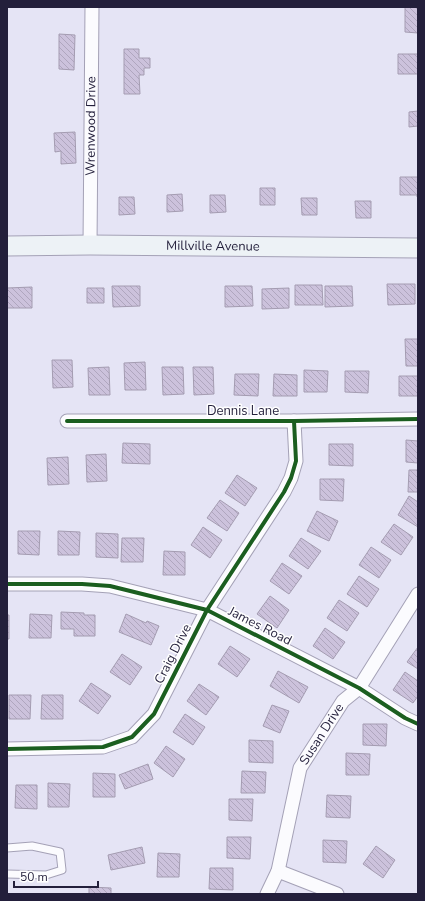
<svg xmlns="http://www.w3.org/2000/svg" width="425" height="901" font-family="'Nunito Sans',sans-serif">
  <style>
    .building { fill: url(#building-back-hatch); stroke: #a49cb1 }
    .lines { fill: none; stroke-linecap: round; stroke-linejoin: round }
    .lane-casing { stroke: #a4a1b6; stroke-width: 9 }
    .street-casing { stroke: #a4a1b6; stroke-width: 15 }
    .secondary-casing { stroke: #a4a1b6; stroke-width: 21 }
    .lane { stroke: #fbfbfe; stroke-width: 7 }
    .street { stroke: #fbfbfe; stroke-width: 13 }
    .secondary { stroke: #edf2f6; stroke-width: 19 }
    .cycleway-casing { stroke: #fff; stroke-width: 6 }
    .cycleway { stroke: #1b5e20; stroke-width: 4 }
    .labels { text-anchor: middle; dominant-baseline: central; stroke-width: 3; stroke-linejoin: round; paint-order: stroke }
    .street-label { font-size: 13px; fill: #231f3b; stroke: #fff }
  </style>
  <defs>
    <pattern id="building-back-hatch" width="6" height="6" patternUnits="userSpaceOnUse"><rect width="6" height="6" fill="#ccc2dc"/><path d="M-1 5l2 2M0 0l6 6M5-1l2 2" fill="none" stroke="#afa6be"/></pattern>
  </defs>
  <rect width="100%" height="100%" fill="#e5e4f5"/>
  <path class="building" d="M 405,7 L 418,7 L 418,33 L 405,32 Z
    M 59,34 L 75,35 L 74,70 L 59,69 Z
    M 124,49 L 139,49 L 139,58 L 150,58 L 150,68 L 144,68 L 144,75 L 139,75 L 140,94 L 124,94 Z
    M 398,54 L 418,54 L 418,74 L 398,74 Z
    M 418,111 L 418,126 L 409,127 L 409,112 Z
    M 75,132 L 76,163 L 61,164 L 61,151 L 55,152 L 54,133 Z
    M 400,177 L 418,177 L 418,197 L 417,197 L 417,195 L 400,195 Z
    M 260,188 L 275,188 L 275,205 L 260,205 Z
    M 182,194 L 183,211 L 167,212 L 167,195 Z
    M 210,195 L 225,195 L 226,212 L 210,213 Z
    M 119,197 L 134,197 L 135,214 L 119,215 Z
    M 301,198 L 317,198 L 317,215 L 302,215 Z
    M 355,201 L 371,201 L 371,218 L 356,218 Z
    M 387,284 L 415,284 L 415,304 L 388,305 Z
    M 295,285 L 322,285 L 323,305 L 295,305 Z
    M 112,286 L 140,286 L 140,306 L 113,307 Z
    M 225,286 L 252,286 L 253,306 L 225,307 Z
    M 325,286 L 352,286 L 353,306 L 325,307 Z
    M 32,287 L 32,308 L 7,308 L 7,288 Z
    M 87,288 L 104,288 L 104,303 L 87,303 Z
    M 289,288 L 289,308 L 262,309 L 262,289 Z
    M 405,339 L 418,339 L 418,366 L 406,366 Z
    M 52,360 L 72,360 L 73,387 L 53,388 Z
    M 145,362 L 146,390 L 125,390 L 124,363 Z
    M 109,367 L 110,395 L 89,395 L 88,368 Z
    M 162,367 L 183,367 L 184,394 L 163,395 Z
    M 193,367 L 213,367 L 214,394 L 194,395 Z
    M 304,370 L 328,371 L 327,392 L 304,392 Z
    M 345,371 L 369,371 L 368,393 L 345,392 Z
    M 235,374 L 259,374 L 258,396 L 234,395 Z
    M 274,374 L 297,375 L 297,396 L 273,396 Z
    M 399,376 L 418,376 L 418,396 L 399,396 Z
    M 406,440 L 418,441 L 418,463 L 406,462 Z
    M 123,443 L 150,444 L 150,464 L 122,463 Z
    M 329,444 L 353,444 L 353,466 L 329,465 Z
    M 106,454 L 107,481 L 87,482 L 86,455 Z
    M 68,457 L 69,484 L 48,485 L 47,458 Z
    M 409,470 L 418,470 L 418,492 L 408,492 Z
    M 237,475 L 257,488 L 245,506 L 225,493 Z
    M 320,479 L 344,479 L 343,501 L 320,500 Z
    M 409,496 L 418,502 L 418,527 L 398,515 Z
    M 220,500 L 239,513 L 227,531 L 207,518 Z
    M 317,511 L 338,521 L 329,541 L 307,531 Z
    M 394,524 L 413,537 L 401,555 L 381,542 Z
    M 203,527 L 222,540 L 210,558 L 191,545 Z
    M 18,531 L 40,531 L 39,555 L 18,554 Z
    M 58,531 L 80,532 L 79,555 L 58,555 Z
    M 96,533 L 118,534 L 118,558 L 96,557 Z
    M 122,538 L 144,538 L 143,562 L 121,562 Z
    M 301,538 L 321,551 L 308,569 L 289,556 Z
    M 371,547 L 391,560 L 379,578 L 359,565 Z
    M 164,551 L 185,552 L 185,575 L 163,575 Z
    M 282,563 L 302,576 L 289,594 L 270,581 Z
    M 359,576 L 379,589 L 367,607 L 347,594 Z
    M 270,596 L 289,610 L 277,628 L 257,614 Z
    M 339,600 L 359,613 L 347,631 L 327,618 Z
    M 61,612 L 84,613 L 84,615 L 95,615 L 95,636 L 74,636 L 74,629 L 61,629 Z
    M 30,614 L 52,615 L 51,638 L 29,638 Z
    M 126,614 L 146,623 L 147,621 L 159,626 L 151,645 L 119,632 Z
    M 7,615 L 9,615 L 9,639 L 7,639 Z
    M 325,628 L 345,642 L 333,659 L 313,646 Z
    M 230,646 L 250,659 L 237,677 L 218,664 Z
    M 418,647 L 418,669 L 407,662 Z
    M 122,654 L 142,667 L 130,685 L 110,672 Z
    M 278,671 L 308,687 L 299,703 L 270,686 Z
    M 405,672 L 418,681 L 418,696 L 413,703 L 393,690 Z
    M 91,683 L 111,696 L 98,714 L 79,701 Z
    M 199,684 L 219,697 L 206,715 L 187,701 Z
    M 9,695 L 31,695 L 30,719 L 9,719 Z
    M 42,695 L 63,695 L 63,719 L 41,719 Z
    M 272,705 L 289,711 L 280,733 L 263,726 Z
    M 185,714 L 205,727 L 193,745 L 173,732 Z
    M 363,724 L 387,724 L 386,746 L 363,745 Z
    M 249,740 L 273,741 L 273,763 L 249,762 Z
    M 166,746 L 185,759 L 173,777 L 154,763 Z
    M 346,753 L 370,754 L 369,775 L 346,775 Z
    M 148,764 L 153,779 L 125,789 L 119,775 Z
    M 242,771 L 266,772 L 265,793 L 241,793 Z
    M 93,773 L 115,774 L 115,797 L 93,797 Z
    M 48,783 L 70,784 L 69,807 L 48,807 Z
    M 16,785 L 37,785 L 37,809 L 15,808 Z
    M 327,795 L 351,796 L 350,818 L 326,817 Z
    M 229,799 L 253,799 L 252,821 L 229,820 Z
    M 227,837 L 251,837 L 250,859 L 227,858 Z
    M 323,840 L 347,841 L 346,863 L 323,862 Z
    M 376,846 L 395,860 L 383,878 L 363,864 Z
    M 142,847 L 145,863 L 111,870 L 108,855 Z
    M 158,853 L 180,854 L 179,877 L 157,877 Z
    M 210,868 L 233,868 L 233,890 L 209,889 Z
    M 89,887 L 111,888 L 111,894 L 89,894 Z"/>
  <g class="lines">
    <g class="lane-casing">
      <path id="lane" d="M 7,848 L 32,846 L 60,852 L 62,870 L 46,875 L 7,874"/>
    </g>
    <g class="street-casing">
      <g id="street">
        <path id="s1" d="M 90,245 L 92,7"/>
        <path d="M 67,421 L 294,421 L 418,419"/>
        <path d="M 7,584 L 82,584 L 110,586 L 207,610 L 359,688 L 405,718 L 418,724"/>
        <path d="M 7,749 L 103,747 L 132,737 L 154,714 L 207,610 L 284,492 L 291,478 L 296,461 L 294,421"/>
        <path d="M 278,871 L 337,894"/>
        <path id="s2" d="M 267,894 L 278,871 L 300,768 L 343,701 L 359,688 L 418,594"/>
      </g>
    </g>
    <g class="secondary-casing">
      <g id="secondary">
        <path id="s3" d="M 7,246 L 90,245 L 418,248"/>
      </g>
    </g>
    <use href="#lane" class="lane"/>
    <use href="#street" class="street"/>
    <use href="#secondary" class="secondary"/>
    <g class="cycleway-casing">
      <path id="cycleway" d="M 67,421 L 294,421 L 418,419
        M 7,584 L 82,584 L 110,586 L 207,610 L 359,688 L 405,718 L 418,724
        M 7,749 L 103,747 L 132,737 L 154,714 L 207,610 L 284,492 L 291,478 L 296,461 L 294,421"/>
    </g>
    <use href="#cycleway" class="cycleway"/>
  </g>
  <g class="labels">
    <g class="street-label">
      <text stroke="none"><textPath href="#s1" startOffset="119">Wrenwood Drive</textPath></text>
      <text stroke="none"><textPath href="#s3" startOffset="206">Millville Avenue</textPath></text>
      <text x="243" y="411">Dennis Lane</text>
      <text transform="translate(260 626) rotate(27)">James Road</text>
      <text transform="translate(173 654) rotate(-63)">Craig Drive</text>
      <text stroke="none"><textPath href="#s2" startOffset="171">Susan Drive</textPath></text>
    </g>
  </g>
  <rect width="425" height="901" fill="none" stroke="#231f3b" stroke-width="16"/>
  <path d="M14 881v6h84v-6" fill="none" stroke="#231f3b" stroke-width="2"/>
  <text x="20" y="881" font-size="12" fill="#231f3b" stroke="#ffffff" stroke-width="3" paint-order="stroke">50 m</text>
</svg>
